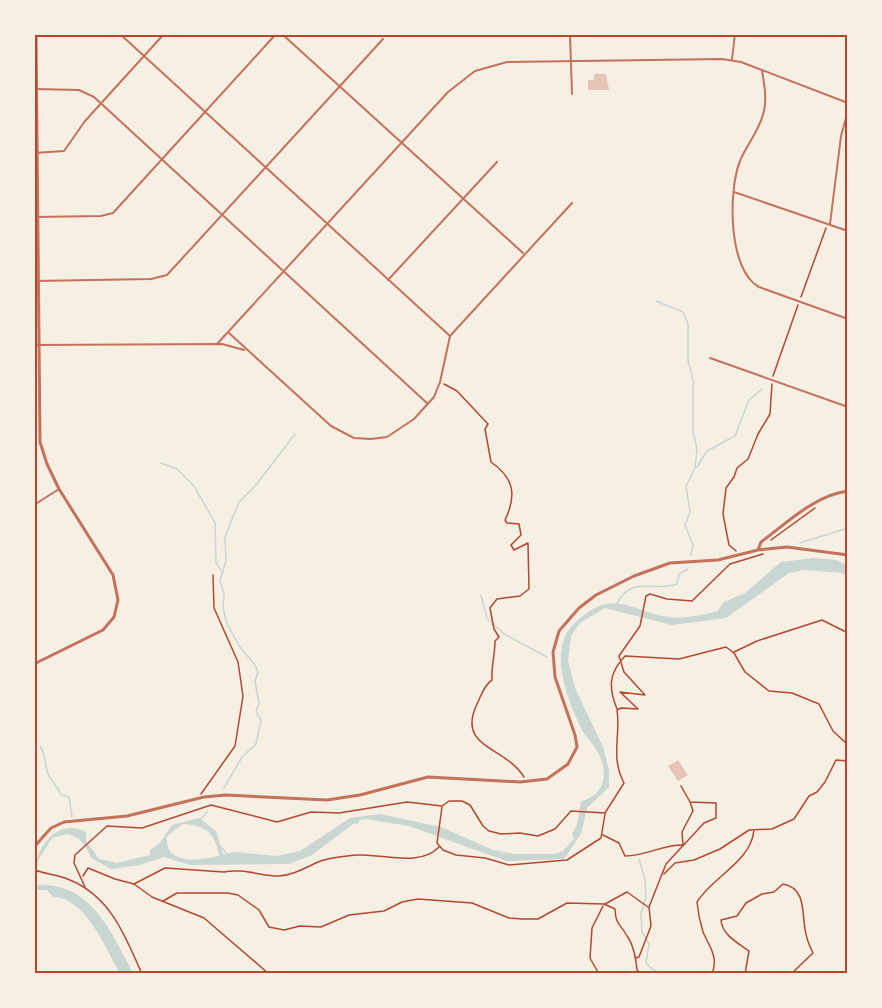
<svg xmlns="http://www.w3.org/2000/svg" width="882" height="1008" font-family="'Sofia Sans Condensed',sans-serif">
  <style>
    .water { fill: #c9d6d2; fill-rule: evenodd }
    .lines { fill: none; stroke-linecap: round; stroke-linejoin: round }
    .stream { stroke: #c9d6d2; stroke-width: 1.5 }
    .building { fill: #e6c5b7 }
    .path { stroke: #b5482f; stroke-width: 1.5 }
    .minor { stroke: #c5725c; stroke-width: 2 }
    .tertiary { stroke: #c5725c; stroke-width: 3 }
    .neatline { fill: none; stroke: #b5482f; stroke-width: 2 }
  </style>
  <rect width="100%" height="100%" fill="#f6efe4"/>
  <path class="water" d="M 814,558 L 836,560 L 847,565 L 847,585 L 845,575 L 842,573 L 804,570 L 789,573 L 726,618 L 672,625 L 605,608 L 580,623 L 571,636 L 568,661 L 575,688 L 603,747 L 609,770 L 609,787 L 587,808 L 581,834 L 564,859 L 506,861 L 409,826 L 366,819 L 359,820 L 359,823 L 353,824 L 312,855 L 289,864 L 190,865 L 164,857 L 140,865 L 111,869 L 91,858 C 87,847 80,836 67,834 L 52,838 L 39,859 L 35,874 C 34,848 58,817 86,832 L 86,841 L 99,859 L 117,863 L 150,855 L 150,850 L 160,843 L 172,825 L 199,818 L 216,831 L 223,854 L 237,852 L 277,856 L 300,851 L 350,818 L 380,814 L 441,827 L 502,854 L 555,854 L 563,851 L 574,839 L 572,834 L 577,825 L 581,801 C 606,795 609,771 597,751 C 593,743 585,737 581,728 C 569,702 553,665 565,636 C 569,628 576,621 583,616 C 617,589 633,613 669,617 C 684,619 704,615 718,611 L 724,602 L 745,593 L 781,562 ZM 183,824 C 205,825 216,833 219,856 C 197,861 164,865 167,836 Z
    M 35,885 C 90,881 111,931 133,973 L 120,973 C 106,950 86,897 53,897 L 47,890 L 35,890 Z"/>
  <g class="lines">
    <path class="stream" d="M 656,301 L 683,312 L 688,324 L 688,360 L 693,380 L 693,431 L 697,449 L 695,468 L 686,486 L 690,512 L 685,525 L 693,545 L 691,555
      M 161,463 L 177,469 L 194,486 L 215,523 L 216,562 L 221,571
      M 697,467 L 707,451 L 735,436 L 749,400 L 762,389
      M 800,543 L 848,528
      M 481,596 L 487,618 L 504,634 L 547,657
      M 616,605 C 632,574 651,593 677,584 L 679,574 L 688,569
      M 40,746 C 47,756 44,768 50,778 C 54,784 58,787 61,795 L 69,797 L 72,817
      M 224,788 L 242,757 L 256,744 L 261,720 L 256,712 L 259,703 L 255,682 L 258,672 L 255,665 L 240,647 L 227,624 L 223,608 L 224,594 L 220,581 L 226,561 L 225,537 L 239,502 L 256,485 L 295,434
      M 199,821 L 208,811
      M 220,846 L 227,854
      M 495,851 L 511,854
      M 639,859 L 645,880 L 646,897 L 641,913 L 642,932 L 649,944 L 646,963 L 652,969 L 661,974"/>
  </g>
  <path class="building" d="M 594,74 L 606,74 L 609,90 L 588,90 L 588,80 L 594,80 Z
    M 678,760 L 688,775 L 678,781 L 668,766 Z"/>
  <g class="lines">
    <path class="path" d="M 801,297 L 826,228
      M 773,376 L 798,305
      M 444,384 L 457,391 L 488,424 L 485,429 L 491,462 C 514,478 517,495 505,520 L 507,523 L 519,524 L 521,535 L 511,545 L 514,550 L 528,543 L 529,589 L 520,596 L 497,599 L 490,608 L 494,629 L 499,637 L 495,641 C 495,656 491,666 492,680 C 484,685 481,696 477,704 C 456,748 505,746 524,777
      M 771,540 L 815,508
      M 736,551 L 729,545 L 723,514 L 726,488 L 734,477 L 737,468 L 748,459 L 758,434 L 770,414 L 772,384
      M 734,652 L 757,641 L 822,620 L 848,633
      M 617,709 C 608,687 609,673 625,656 L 679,659 L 726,647 L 734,653 L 745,672 L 769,691 L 792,693 L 819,704 L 833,731 L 848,745
      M 201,794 L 235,746 L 243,696 L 238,662 L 214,608 L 213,575
      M 442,807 L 437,843 L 443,850 L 456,855 L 485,858 L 509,865 L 567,860 L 601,838 L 605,814
      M 603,835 L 619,843 L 625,856 C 646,856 662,845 682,845
      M 683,845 L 682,832 L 693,811 L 690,802
      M 34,870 C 46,874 59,875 70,880 C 111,897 125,936 142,974
      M 664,874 L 675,863 L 694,860 L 720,849 L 749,830 L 772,829 L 794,819 L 809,796 L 817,792 L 825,782 L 836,760 L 848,761
      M 83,876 L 88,868 L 115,879 L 134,884 L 152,897 L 204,918 L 269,974
      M 134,884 L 165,868 L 224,872 C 243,868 260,876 279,876 C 293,875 305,868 318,862 C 331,857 346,856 359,855 C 384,854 420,867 439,847
      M 85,887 L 74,863 L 75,855 L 107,826 L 142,828 L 211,805 L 277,822 L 311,812 L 339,813 L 407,802 L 442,806 L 449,801 L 462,801 L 470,805 L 483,826 L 489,831 L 501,834 L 520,833 L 538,836 L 555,829 L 571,811 L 605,813 L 624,783 C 610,756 621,736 617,710 L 621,708 L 638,709 L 620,692 L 645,695 L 624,672 L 619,656 L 640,626 L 646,596 L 650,594 L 667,599 L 692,601 L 730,564 L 763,554
      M 163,901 L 177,893 L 228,893 L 238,895 L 259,910 L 269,927 L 284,930 L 300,926 L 321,927 L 349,915 L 384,911 L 402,902 L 418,899 L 472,903 L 509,918 L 522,919 L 538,919 L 567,903 L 604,904 L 615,909 C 616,926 620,923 627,936 C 633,944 636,960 637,970 L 642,974
      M 605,904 L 627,892 L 648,907
      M 636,958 L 639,957 L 651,926 L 649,907 L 666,864 L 704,823 L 716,818 L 716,803 L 690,802 L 681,786
      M 281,974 L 290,974
      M 599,974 L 590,958 L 592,928 L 603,906
      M 712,974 C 719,957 709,946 703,932 C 700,922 698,912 697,902 C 712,877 751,862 754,830
      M 745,974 L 749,951 C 738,943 722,935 721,920 L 737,916 L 746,903 L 762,894 L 774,892 L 783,884 C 806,888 802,913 805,929 C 806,938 809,945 813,953 L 791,974"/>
    <path class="minor" d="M 120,34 L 450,336
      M 282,34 L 523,253
      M 570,34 L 572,94
      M 732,59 L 735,34
      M 762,70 C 764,83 767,98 764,111 C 760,130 747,144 740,161 C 728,191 728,270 759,287 L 848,319
      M 34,89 L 79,90 L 94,97 L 428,404
      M 34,153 L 64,151 L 85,121 L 164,34
      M 734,192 L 848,231
      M 34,217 L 101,216 L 113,213 L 276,34
      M 830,224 L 841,136 L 848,111
      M 388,280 L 497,162
      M 34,281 L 151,279 L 167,275 L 383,39
      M 229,333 L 331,426 L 354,438 L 371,439 L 387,437 L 414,419 L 434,397 L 440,382 L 450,336 L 572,203
      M 217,344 L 448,92 L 475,71 L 507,62 L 722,59 L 741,62 L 848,103
      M 34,345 L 222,344 L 244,350
      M 710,358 L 848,407
      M 34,505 L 59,489"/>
    <path class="tertiary" d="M 758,550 L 761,542 C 787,523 815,495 848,491
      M 34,664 L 103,630 L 114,617 L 118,600 L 113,575 L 59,489 L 47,464 L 40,442 L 36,34
      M 34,847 L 51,828 L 64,822 L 127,816 L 204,797 L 226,795 L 327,800 L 360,795 L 428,777 L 520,782 L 547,779 L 568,764 L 577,747 L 575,735 L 555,677 L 553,652 L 559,631 L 579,608 L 596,595 L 634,576 L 670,563 L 718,560 L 758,550 L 787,547 L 848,555"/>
  </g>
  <rect width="882" height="1008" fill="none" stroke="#f6efe4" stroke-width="72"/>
  <rect x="36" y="36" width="810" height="936" class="neatline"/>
</svg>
